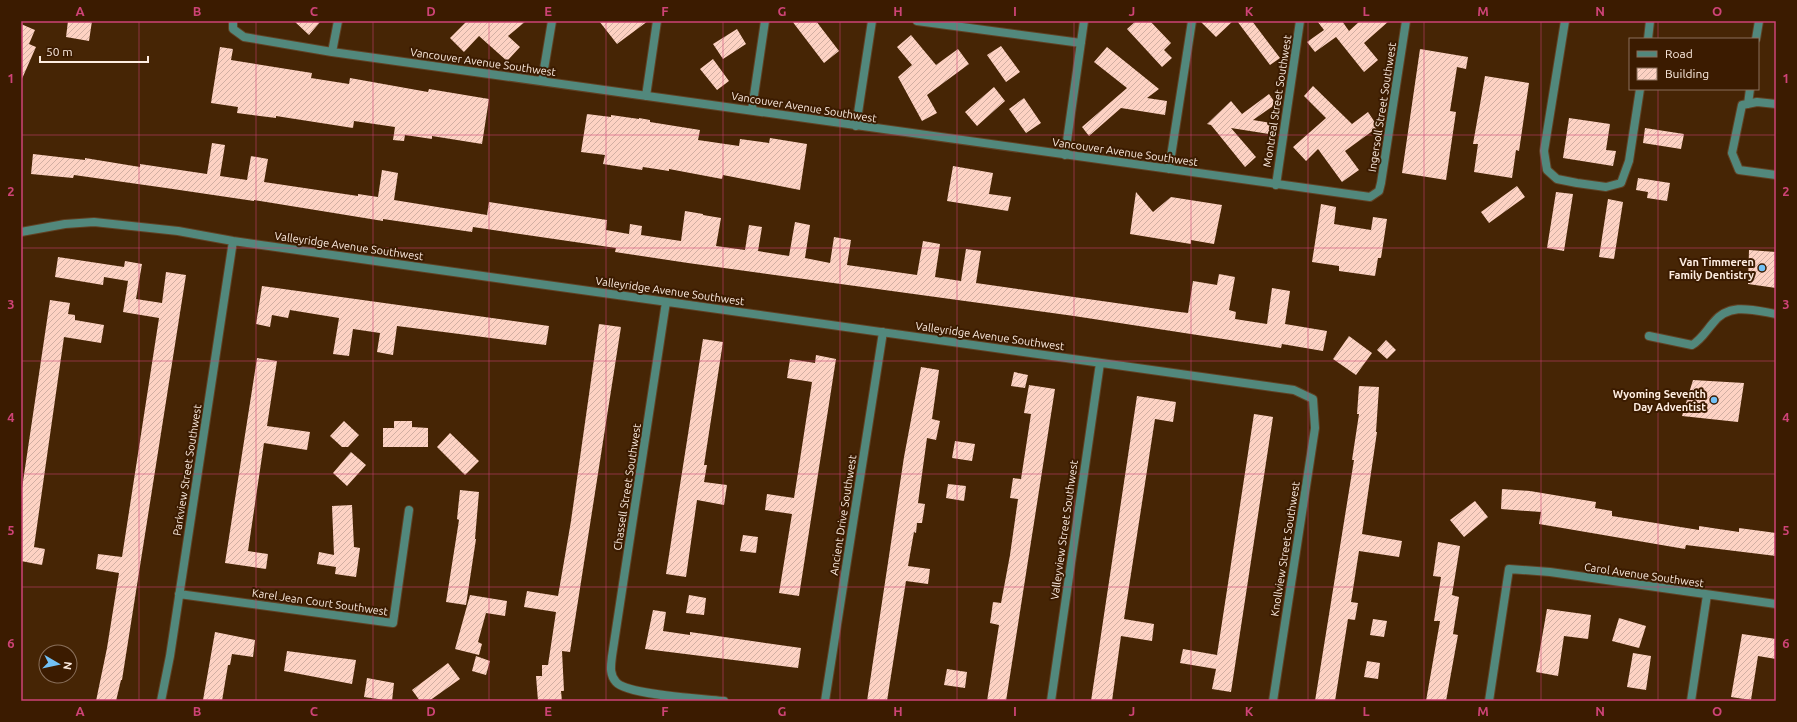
<svg xmlns="http://www.w3.org/2000/svg" width="1797" height="722" font-family="Ubuntu,sans-serif">
  <style>
    .building { fill: url(#building-hatch) }
    .lines { fill: none; stroke-linecap: round; stroke-linejoin: round }
    .lane-casing { stroke: #604124; stroke-width: 10 }
    .street-casing { stroke: #604124; stroke-width: 10 }
    .lane { stroke: #52887c; stroke-width: 8 }
    .street { stroke: #52887c; stroke-width: 8 }
    .grid { fill: none; stroke: #ce4376; stroke-width: 1; stroke-opacity: 0.55 }
    .poi-dot { fill: #72c1f5; stroke: #3b1b00; stroke-width: 1.5 }
    .labels { text-anchor: middle; dominant-baseline: central; stroke-width: 4; stroke-linejoin: round; paint-order: stroke }
    .street-label { font-size: 11px; fill: #feede1; stroke: #3b1b00 }
    .poi-label { font-size: 11px; font-weight: bold; fill: #feede1; stroke: #3b1b00; text-anchor: end }
    .neatline { fill: none; stroke: #ce4376; stroke-width: 1.5 }
    .grid-label { font-size: 13px; text-anchor: middle; font-weight: bold; fill: #ce4376 }
  </style>
  <defs>
    <pattern id="building-hatch" width="6" height="6" patternUnits="userSpaceOnUse"><rect width="6" height="6" fill="#fdd2c3"/><path d="M-1 1l2-2M0 6l6-6M5 7l2-2" fill="none" stroke="#d1afa3"/></pattern>
  </defs>
  <rect width="100%" height="100%" fill="#462505"/>
  <path class="building" d="M 68,21 L 92,21 L 89,41 L 66,37 Z
    M 294,21 L 321,21 L 309,35 Z
    M 467,21 L 526,21 L 508,36 L 520,47 L 507,61 L 479,36 L 464,52 L 450,38 Z
    M 599,21 L 648,21 L 617,44 Z
    M 792,21 L 816,21 L 839,51 L 824,63 Z
    M 1136,21 L 1150,21 L 1171,43 L 1164,50 L 1172,58 L 1162,67 L 1127,29 Z
    M 1200,21 L 1233,21 L 1216,37 Z
    M 1237,21 L 1252,21 L 1280,58 L 1270,65 Z
    M 1317,21 L 1342,21 L 1349,31 L 1360,21 L 1389,21 L 1364,43 L 1378,60 L 1364,72 L 1336,37 L 1315,52 L 1307,42 L 1324,30 Z
    M 21,24 L 35,30 L 29,44 L 36,47 L 21,81 Z
    M 737,29 L 746,44 L 723,59 L 713,44 Z
    M 911,35 L 936,65 L 958,49 L 969,64 L 927,95 L 937,113 L 922,121 L 898,77 L 912,65 L 897,47 Z
    M 1001,46 L 1020,72 L 1006,82 L 987,55 Z
    M 220,47 L 233,49 L 231,60 L 312,73 L 311,78 L 349,84 L 350,78 L 428,92 L 429,89 L 489,99 L 482,144 L 432,136 L 432,139 L 405,135 L 404,141 L 393,140 L 395,127 L 354,121 L 353,128 L 276,116 L 276,118 L 237,113 L 238,107 L 211,103 Z
    M 1107,47 L 1159,89 L 1147,98 L 1167,101 L 1165,115 L 1121,108 L 1089,136 L 1082,127 L 1127,88 L 1094,62 Z
    M 1420,49 L 1468,57 L 1466,69 L 1457,67 L 1450,111 L 1456,112 L 1446,180 L 1402,173 Z
    M 713,59 L 729,81 L 717,90 L 700,69 Z
    M 1485,76 L 1529,83 L 1519,151 L 1516,150 L 1512,178 L 1474,172 L 1478,144 L 1473,144 Z
    M 1313,86 L 1352,124 L 1368,112 L 1378,127 L 1345,151 L 1359,170 L 1342,182 L 1318,149 L 1306,161 L 1293,147 L 1326,118 L 1304,96 Z
    M 994,87 L 1005,101 L 977,126 L 965,112 Z
    M 1269,94 L 1276,104 L 1253,120 L 1271,123 L 1269,134 L 1231,128 L 1256,157 L 1245,167 L 1211,125 L 1207,124 L 1231,101 L 1242,114 Z
    M 1024,98 L 1041,123 L 1026,133 L 1009,109 Z
    M 587,114 L 611,117 L 611,115 L 639,119 L 639,118 L 650,120 L 650,122 L 700,130 L 698,140 L 739,146 L 740,139 L 769,143 L 770,138 L 807,144 L 800,190 L 723,175 L 722,179 L 669,169 L 669,171 L 643,167 L 642,170 L 603,164 L 605,155 L 581,152 Z
    M 1569,118 L 1610,124 L 1606,150 L 1616,151 L 1613,166 L 1563,158 Z
    M 1645,128 L 1684,134 L 1681,149 L 1643,143 Z
    M 212,143 L 225,145 L 220,176 L 247,180 L 251,156 L 268,159 L 264,182 L 358,196 L 358,194 L 378,197 L 382,170 L 398,173 L 394,200 L 487,215 L 489,202 L 607,220 L 606,230 L 629,234 L 630,224 L 642,226 L 641,235 L 681,241 L 685,211 L 703,214 L 703,215 L 721,218 L 716,246 L 745,250 L 749,225 L 762,227 L 758,251 L 789,256 L 795,222 L 810,225 L 805,258 L 830,263 L 834,237 L 851,240 L 847,265 L 917,275 L 923,241 L 940,244 L 935,277 L 961,281 L 966,249 L 981,251 L 976,283 L 1172,311 L 1188,313 L 1193,281 L 1217,285 L 1219,274 L 1235,277 L 1229,310 L 1236,312 L 1235,319 L 1267,324 L 1272,288 L 1290,291 L 1285,324 L 1327,331 L 1323,351 L 1282,344 L 1281,348 L 1074,316 L 688,263 L 615,252 L 616,248 L 473,227 L 472,232 L 383,219 L 383,221 L 254,200 L 254,201 L 166,188 L 74,175 L 73,178 L 31,174 L 33,154 L 85,160 L 85,158 L 140,167 L 140,164 L 207,174 Z
    M 953,166 L 993,173 L 989,194 L 1011,197 L 1008,211 L 947,201 Z
    M 1638,178 L 1670,183 L 1667,201 L 1647,198 L 1648,192 L 1636,190 Z
    M 1517,186 L 1525,197 L 1489,223 L 1481,212 Z
    M 1136,192 L 1153,212 L 1171,197 L 1222,205 L 1214,244 L 1191,240 L 1191,244 L 1130,234 Z
    M 1556,192 L 1573,194 L 1564,251 L 1547,248 Z
    M 1608,199 L 1623,202 L 1614,259 L 1599,257 Z
    M 1321,204 L 1336,207 L 1334,224 L 1371,230 L 1373,217 L 1387,219 L 1381,258 L 1378,258 L 1375,276 L 1339,271 L 1339,266 L 1312,262 Z
    M 1749,250 L 1776,252 L 1776,288 L 1748,284 Z
    M 58,257 L 124,267 L 125,261 L 142,264 L 136,299 L 162,303 L 166,272 L 186,275 L 122,680 L 121,680 L 116,701 L 96,701 L 107,648 L 119,573 L 96,569 L 98,554 L 122,557 L 159,318 L 123,312 L 128,281 L 104,277 L 103,285 L 55,277 Z
    M 262,286 L 549,326 L 546,345 L 397,326 L 393,355 L 377,352 L 380,333 L 353,329 L 349,356 L 333,354 L 339,318 L 290,310 L 288,318 L 272,315 L 270,327 L 256,324 Z
    M 50,300 L 70,303 L 68,314 L 75,315 L 75,320 L 104,325 L 101,343 L 64,337 L 34,547 L 45,549 L 42,565 L 21,561 L 21,495 Z
    M 599,324 L 621,327 L 570,652 L 562,651 L 564,691 L 561,691 L 562,701 L 538,701 L 536,676 L 542,676 L 542,665 L 548,665 L 556,612 L 524,607 L 527,591 L 558,596 L 571,521 Z
    M 1349,336 L 1372,353 L 1356,375 L 1333,359 Z
    M 703,339 L 723,342 L 704,465 L 707,465 L 704,482 L 727,485 L 724,505 L 697,500 L 686,577 L 666,574 Z
    M 1386,340 L 1396,350 L 1387,359 L 1377,350 Z
    M 816,355 L 836,359 L 799,596 L 779,593 L 792,514 L 765,510 L 767,494 L 794,498 L 812,382 L 787,378 L 790,359 L 815,363 Z
    M 257,358 L 277,361 L 267,426 L 310,432 L 307,450 L 264,443 L 248,551 L 268,554 L 266,569 L 225,563 Z
    M 921,367 L 939,370 L 932,419 L 940,421 L 936,440 L 927,438 L 918,503 L 925,504 L 922,523 L 917,523 L 916,533 L 914,532 L 908,566 L 930,569 L 928,584 L 906,581 L 887,701 L 867,701 L 904,457 Z
    M 1014,372 L 1028,375 L 1025,388 L 1011,386 Z
    M 1693,380 L 1744,383 L 1738,422 L 1682,416 Z
    M 1029,385 L 1055,389 L 1006,701 L 987,701 L 999,625 L 990,623 L 993,602 L 1001,603 L 1010,555 L 1018,499 L 1010,498 L 1013,478 L 1021,479 L 1031,414 L 1024,413 Z
    M 1359,386 L 1379,387 L 1376,432 L 1377,432 L 1362,534 L 1402,541 L 1399,557 L 1359,551 L 1351,602 L 1358,603 L 1355,620 L 1348,619 L 1335,701 L 1315,701 L 1354,460 L 1352,460 L 1359,414 L 1357,414 Z
    M 1137,396 L 1176,402 L 1173,422 L 1155,419 L 1124,619 L 1154,624 L 1152,641 L 1121,636 L 1112,701 L 1091,701 Z
    M 1254,414 L 1273,417 L 1231,692 L 1212,689 L 1216,669 L 1180,663 L 1183,649 L 1217,655 Z
    M 344,421 L 359,435 L 348,447 L 342,447 L 330,436 Z
    M 394,421 L 412,421 L 412,427 L 428,428 L 428,447 L 383,447 L 383,428 L 394,428 Z
    M 450,433 L 479,461 L 465,475 L 437,447 Z
    M 955,441 L 975,444 L 972,461 L 952,458 Z
    M 351,452 L 366,465 L 347,486 L 333,473 Z
    M 948,484 L 966,486 L 964,501 L 946,498 Z
    M 1502,489 L 1530,491 L 1596,502 L 1595,508 L 1612,511 L 1612,516 L 1699,530 L 1699,526 L 1739,532 L 1739,528 L 1776,533 L 1776,556 L 1686,545 L 1685,549 L 1539,524 L 1541,512 L 1501,509 Z
    M 460,490 L 479,492 L 475,539 L 476,539 L 466,605 L 446,602 L 459,520 L 457,519 Z
    M 1475,501 L 1488,517 L 1464,537 L 1450,520 Z
    M 352,505 L 354,547 L 360,548 L 356,577 L 335,574 L 336,567 L 317,564 L 319,552 L 334,555 L 332,506 Z
    M 743,535 L 758,537 L 756,553 L 740,551 Z
    M 1438,542 L 1460,546 L 1452,595 L 1459,597 L 1453,634 L 1458,635 L 1446,701 L 1426,701 L 1440,621 L 1434,621 L 1441,577 L 1433,576 Z
    M 470,595 L 507,601 L 505,616 L 486,613 L 478,642 L 482,644 L 479,655 L 455,649 Z
    M 689,595 L 706,598 L 704,615 L 686,613 Z
    M 1547,609 L 1591,615 L 1588,639 L 1564,636 L 1558,676 L 1536,672 Z
    M 653,610 L 666,612 L 663,631 L 690,635 L 690,632 L 801,648 L 798,668 L 645,649 Z
    M 1619,618 L 1646,626 L 1639,648 L 1612,641 Z
    M 1373,619 L 1387,621 L 1384,637 L 1370,635 Z
    M 215,632 L 255,640 L 253,657 L 232,654 L 230,665 L 228,665 L 222,701 L 203,700 Z
    M 1742,634 L 1776,639 L 1776,659 L 1758,656 L 1751,700 L 1731,697 Z
    M 287,651 L 356,660 L 352,684 L 284,671 Z
    M 1633,653 L 1651,656 L 1646,690 L 1627,687 Z
    M 476,656 L 490,661 L 486,675 L 472,671 Z
    M 1367,661 L 1380,663 L 1378,679 L 1364,677 Z
    M 448,663 L 460,679 L 429,701 L 420,701 L 412,690 Z
    M 947,669 L 967,672 L 965,688 L 944,685 Z
    M 367,678 L 394,683 L 392,701 L 364,697 Z"/>
  <g class="lines">
    <g class="lane-casing">
      <path id="lane" d="M 1756,39 L 1759,21
        M 1748,104 L 1750,89
        M 1776,104 L 1757,102 L 1742,105 L 1732,153 L 1739,170 L 1776,175
        M 1649,336 L 1692,345 C 1701,340 1706,331 1713,323 C 1729,302 1753,310 1776,314"/>
    </g>
    <g class="street-casing">
      <path id="street" d="M 233,21 L 233,29 L 244,37 L 332,52 L 1370,197 L 1379,191 L 1381,183 L 1406,21
        M 917,21 L 1081,43
        M 1565,21 L 1544,151 L 1547,170 L 1557,179 L 1577,183 L 1606,187 L 1621,183 L 1629,161 L 1640,89
        M 1648,39 L 1650,21
        M 332,52 L 338,21
        M 542,81 L 552,21
        M 646,96 L 657,21
        M 752,109 L 765,21
        M 856,126 L 872,21
        M 1065,155 L 1084,21
        M 1169,169 L 1192,21
        M 1276,185 L 1300,21
        M 21,232 L 65,224 L 94,222 L 178,231 L 233,241 L 1294,390 L 1313,399 L 1315,428 L 1273,701
        M 666,302 L 612,656 C 611,665 609,674 616,682 C 627,695 704,699 724,701
        M 179,594 L 393,623 L 409,510
        M 161,701 L 170,656 L 233,241
        M 825,701 L 883,332
        M 1051,701 L 1100,363
        M 1489,701 L 1509,569 L 1550,572 L 1776,604
        M 1691,701 L 1707,595"/>
    </g>
    <use href="#lane" class="lane"/>
    <use href="#street" class="street"/>
  </g>
  <path class="grid" d="M 139,21 L 139,701M 256,21 L 256,701M 373,21 L 373,701M 489,21 L 489,701M 606,21 L 606,701M 723,21 L 723,701M 840,21 L 840,701M 957,21 L 957,701M 1074,21 L 1074,701M 1191,21 L 1191,701M 1308,21 L 1308,701M 1424,21 L 1424,701M 1541,21 L 1541,701M 1658,21 L 1658,39M 1658,89 L 1658,701M 21,135 L 1776,135M 21,248 L 1776,248M 21,361 L 1776,361M 21,474 L 1776,474M 21,587 L 1776,587"/>
  <g class="poi-dot">
    <circle cx="1762" cy="268" r="4"/>
    <circle cx="1714" cy="400" r="4"/>
  </g>
  <g class="labels">
    <g class="street-label">
      <text transform="translate(483 62) rotate(8)">Vancouver Avenue Southwest</text>
      <text transform="translate(1277 101) rotate(-81)">Montreal Street Southwest</text>
      <text transform="translate(804 107) rotate(9)">Vancouver Avenue Southwest</text>
      <text transform="translate(1382 107) rotate(-81)">Ingersoll Street Southwest</text>
      <text transform="translate(1125 152) rotate(8)">Vancouver Avenue Southwest</text>
      <text transform="translate(349 246) rotate(8)">Valleyridge Avenue Southwest</text>
      <text transform="translate(670 291) rotate(8)">Valleyridge Avenue Southwest</text>
      <text transform="translate(990 336) rotate(8)">Valleyridge Avenue Southwest</text>
      <text transform="translate(187 470) rotate(-81)">Parkview Street Southwest</text>
      <text transform="translate(627 487) rotate(-81)">Chassell Street Southwest</text>
      <text transform="translate(843 515) rotate(-81)">Ancient Drive Southwest</text>
      <text transform="translate(1064 530) rotate(-82)">Valleyview Street Southwest</text>
      <text transform="translate(1285 549) rotate(-81)">Knollview Street Southwest</text>
      <text transform="translate(1644 575) rotate(8)">Carol Avenue Southwest</text>
      <text transform="translate(320 602) rotate(8)">Karel Jean Court Southwest</text>
    </g>
    <g class="poi-label">
      <text x="1754" y="262">Van Timmeren<tspan x="1754" dy="13">Family Dentistry</tspan></text>
      <text x="1706" y="394">Wyoming Seventh<tspan x="1706" dy="13">Day Adventist</tspan></text>
    </g>
  </g>
  <rect width="1797" height="722" fill="none" stroke="#3b1b00" stroke-width="44"/>
  <rect x="1629" y="38" width="130" height="52" fill="#3b1b00" stroke="#896f5a"/>
  <rect x="1637" y="51" width="20" height="6" fill="#52887c" stroke="#896f5a"/>
  <text x="1665" y="58" font-size="12" fill="#feede1">Road</text>
  <rect x="1637" y="68" width="20" height="12" fill="url(#building-hatch)" stroke="#896f5a"/>
  <text x="1665" y="78" font-size="12" fill="#feede1">Building</text>
  <g transform="translate(58 664) rotate(99)"><circle r="19" fill="#3b1b00" stroke="#896f5a"/>
  <path d="M0-3L7 15L0 10L-7 15Z" fill="#72c1f5"/>
  <text y="-6" font-size="11" font-weight="bold" text-anchor="middle" fill="#feede1">N</text>
  </g>
  <path d="M40 56v6h108v-6" fill="none" stroke="#feede1" stroke-width="2"/>
  <text x="46" y="56" font-size="12" fill="#feede1" stroke="#3b1b00" stroke-width="3" paint-order="stroke">50 m</text>
  <rect x="22" y="22" width="1753" height="678" class="neatline"/>
  <g class="grid-label">
    <text x="80" y="16">A</text>
    <text x="197" y="16">B</text>
    <text x="314" y="16">C</text>
    <text x="431" y="16">D</text>
    <text x="548" y="16">E</text>
    <text x="665" y="16">F</text>
    <text x="782" y="16">G</text>
    <text x="898" y="16">H</text>
    <text x="1015" y="16">I</text>
    <text x="1132" y="16">J</text>
    <text x="1249" y="16">K</text>
    <text x="1366" y="16">L</text>
    <text x="1483" y="16">M</text>
    <text x="1600" y="16">N</text>
    <text x="1717" y="16">O</text>
    <text x="11" y="83">1</text>
    <text x="1786" y="83">1</text>
    <text x="11" y="196">2</text>
    <text x="1786" y="196">2</text>
    <text x="11" y="309">3</text>
    <text x="1786" y="309">3</text>
    <text x="11" y="422">4</text>
    <text x="1786" y="422">4</text>
    <text x="11" y="535">5</text>
    <text x="1786" y="535">5</text>
    <text x="11" y="648">6</text>
    <text x="1786" y="648">6</text>
    <text x="80" y="716">A</text>
    <text x="197" y="716">B</text>
    <text x="314" y="716">C</text>
    <text x="431" y="716">D</text>
    <text x="548" y="716">E</text>
    <text x="665" y="716">F</text>
    <text x="782" y="716">G</text>
    <text x="898" y="716">H</text>
    <text x="1015" y="716">I</text>
    <text x="1132" y="716">J</text>
    <text x="1249" y="716">K</text>
    <text x="1366" y="716">L</text>
    <text x="1483" y="716">M</text>
    <text x="1600" y="716">N</text>
    <text x="1717" y="716">O</text>
  </g>
</svg>
